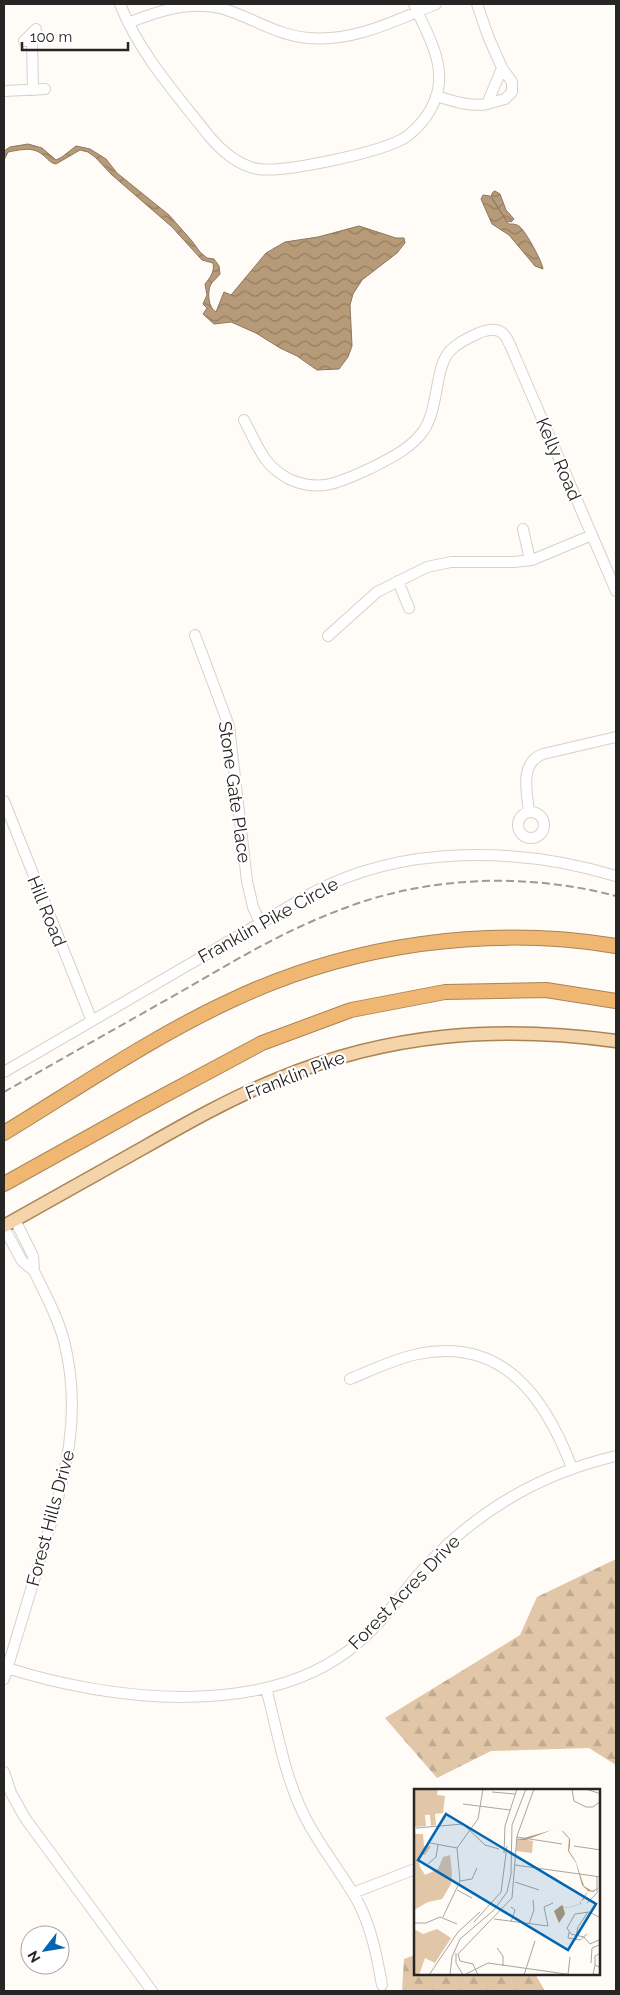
<svg xmlns="http://www.w3.org/2000/svg" width="620" height="1995" font-family="Raleway,sans-serif">
  <style>
    .forest { fill: url(#forest-firs) }
    .water { fill: url(#water-waves); stroke: #8c775f }
    .lines { fill: none; stroke-linecap: round; stroke-linejoin: round }
    .minor-casing { stroke: #d6d1cb; stroke-width: 12 }
    .major-casing { stroke: #a98457; stroke-width: 15 }
    .highway-casing { stroke: #a98457; stroke-width: 16 }
    .minor { stroke: #fff; stroke-width: 10 }
    .major { stroke: #f5d4aa; stroke-width: 12 }
    .highway { stroke: #efb772; stroke-width: 14 }
    .rail { stroke: #9d9a96; stroke-width: 2; stroke-dasharray: 8 4; stroke-linecap: butt }
    .labels { text-anchor: middle; dominant-baseline: central; stroke-width: 4.5; stroke-linejoin: round; paint-order: stroke }
    .street-label { font-size: 18px; fill: #282624; stroke: #fff }
    .inset-road { fill: none; stroke: #a9a6a2; stroke-width: 1 }
    .view { fill: #0166b2; fill-opacity: 0.15; stroke: #0166b2; stroke-width: 2.5 }
    .inset-edge { fill: none; stroke: #282624; stroke-width: 2.5 }
  </style>
  <defs>
    <pattern id="forest-firs" width="22" height="20" patternUnits="userSpaceOnUse" patternTransform="scale(1.25)"><rect width="22" height="20" fill="#e1c6a8"/><path d="M5 1l3.5 6h-7zM16 11l3.5 6h-7z" fill="#c1aa90"/></pattern>
    <pattern id="water-waves" width="16" height="10" patternUnits="userSpaceOnUse" patternTransform="scale(1.25)"><rect width="16" height="10" fill="#b79a78"/><path d="M0 5q4-4 8 0t8 0" fill="none" stroke="#957d62"/></pattern>
  </defs>
  <rect width="100%" height="100%" fill="#fffbf6"/>
  <path class="forest" d="M 616,1559 L 616,1765 L 589,1748 L 491,1751 L 437,1778 L 385,1718 L 520,1635 L 537,1597 Z
    M 415,1955 L 415,1974 L 535,1974 L 545,1991 L 402,1991 L 404,1959 Z"/>
  <path class="water" d="M 28,144 L 42,148 L 56,160 L 62,157 L 76,146 L 90,149 L 106,159 L 117,173 L 169,215 L 192,241 L 200,252 L 207,258 L 214,259 L 219,266 L 220,274 C 217,278 213,281 211,284 C 207,291 208,308 216,312 L 224,292 L 231,295 L 266,253 L 285,242 L 318,237 L 359,226 L 396,238 L 404,238 L 405,243 L 397,253 L 362,280 L 353,294 L 350,305 L 352,346 L 348,357 L 339,369 L 317,370 L 297,356 L 280,348 L 256,333 L 231,322 L 214,324 L 203,314 L 207,308 L 203,304 L 207,295 L 205,284 C 210,278 215,271 213,263 L 202,260 L 172,227 L 112,175 L 95,157 L 88,152 L 80,150 L 56,164 C 50,163 48,159 43,155 C 33,146 20,150 8,152 L 4,160 L 4,151 L 10,147 Z
    M 495,191 L 500,194 L 506,210 L 514,219 L 511,222 L 506,221 L 509,224 C 513,224 517,224 520,227 C 526,232 542,261 543,269 L 535,266 L 509,235 L 492,224 L 481,199 L 483,195 L 490,196 L 506,220 L 491,196 L 493,192 Z"/>
  <g class="lines">
    <g class="minor-casing">
      <path id="minor" d="M 120,4 C 139,53 176,94 209,136 C 222,151 237,165 258,169 C 285,173 383,152 406,137 C 421,126 434,109 438,90 C 444,59 426,32 414,4
        M 128,23 C 158,11 191,0 224,9 C 253,18 278,36 309,38 C 355,42 396,20 436,4
        M 33,90 L 32,41 L 24,41 L 36,29
        M 4,91 L 45,89
        M 436,96 C 453,101 470,107 487,104 L 502,68 L 488,36 L 477,4
        M 487,104 L 505,99 L 512,92 L 512,82 L 502,68
        M 244,420 C 251,433 257,448 266,460 C 272,468 280,474 289,479 C 320,493 340,482 369,469 C 389,459 411,449 424,430 C 439,407 435,366 450,351 C 457,343 468,338 479,333 C 506,322 507,340 517,361 L 616,591
        M 523,529 L 530,560
        M 398,581 L 409,608
        M 195,635 L 229,726 L 247,881 L 253,907 L 260,923
        M 328,636 L 377,592 L 427,567 L 451,562 L 513,562 L 532,560 L 592,535
        M 4,801 L 92,1021
        M518 825a13 13 0 1 1 26 0a13 13 0 1 1-26 0Z
        M 529,812 C 527,792 519,763 543,754 L 616,737
        M 4,1072 L 312,893 C 404,844 518,847 616,876
        M 4,1228 L 22,1261 L 34,1271 L 33,1256 L 15,1220
        M 350,1379 C 372,1370 394,1359 418,1354 C 503,1337 545,1397 572,1468
        M 4,1667 C 109,1701 269,1721 359,1642 C 385,1620 403,1591 426,1566 C 478,1510 543,1473 616,1456
        M 4,1679 C 17,1635 31,1591 44,1547 C 65,1476 83,1416 64,1341 C 58,1317 45,1294 34,1271
        M 266,1688 C 277,1729 284,1774 303,1813 C 318,1845 342,1872 359,1904 C 372,1930 377,1957 382,1985
        M 4,1772 L 11,1793 L 25,1818 L 152,1991
        M 353,1893 L 415,1869"/>
    </g>
    <g class="major-casing">
      <path id="major" d="M 4,1226 C 50,1200 96,1174 143,1148 C 187,1123 231,1098 278,1079 C 388,1033 499,1025 616,1041"/>
    </g>
    <g class="highway-casing">
      <path id="highway" d="M 4,1133 C 78,1088 154,1036 232,1000 C 351,944 487,925 616,946
        M 4,1184 L 139,1109 L 262,1043 L 351,1010 L 445,992 L 546,990 L 616,1001"/>
    </g>
    <use href="#minor" class="minor"/>
    <use href="#major" class="major"/>
    <use href="#highway" class="highway"/>
    <path class="rail" d="M 4,1092 C 63,1058 122,1025 182,991 C 232,962 282,932 337,911 C 424,876 525,872 616,896"/>
  </g>
  <g class="labels">
    <g class="street-label">
      <text transform="translate(559 459) rotate(67)">Kelly Road</text>
      <text transform="translate(235 792) rotate(82)">Stone Gate Place</text>
      <text transform="translate(47 911) rotate(68)">Hill Road</text>
      <text transform="translate(268 920) rotate(-29)">Franklin Pike Circle</text>
      <text transform="translate(295 1075) rotate(-21)">Franklin Pike</text>
      <text transform="translate(50 1518) rotate(-75)">Forest Hills Drive</text>
      <text transform="translate(404 1592) rotate(-46)">Forest Acres Drive</text>
    </g>
  </g>
  <g transform="translate(414 1789)">
    <rect width="186" height="186" fill="#fffbf6"/>
    <path d="M 0,33 L 1,45 L 9,45 L 10,57 L 17,57 L 11,66 L 5,66 L 6,81 L 11,86 L 24,80 L 29,68 L 36,66 L 38,83 L 37,95 L 28,110 L 14,113 L 0,121 ZM 103,49 L 119,52 L 118,64 L 102,62 ZM 0,140 L 9,145 L 23,140 L 37,149 L 21,174 L 11,169 L 5,186 L 0,186 Z" fill="#e1c6a8"/>
    <path d="M 0,0 L 24,0 L 23,6 L 31,7 L 29,24 L 21,25 L 22,36 L 17,37 L 16,26 L 11,26 L 12,37 L 0,38 L 5,62 L 3,73 L 11,86 L 3,106 L 0,105 Z" fill="#e1c6a8"/>
    <path d="M 138,41 L 149,42 L 156,50 L 156,56 L 155,62 L 159,68 L 162,73 L 170,97 L 178,102 L 186,98 L 179,103 L 174,102 L 170,110 L 167,112 L 167,115 L 153,119 L 149,117 L 151,125 L 145,134 L 140,122 L 148,116 L 152,119 L 166,115 L 167,112 L 174,102 L 168,96 L 162,74 L 154,62 L 155,50 L 148,42 L 138,41 L 112,51 L 103,51 Z" fill="#b79a78"/>
    <path class="inset-road" d="M 158,0 L 160,12 L 172,18 L 179,18 L 187,12M 172,0 L 187,5M 78,3 L 101,5M 49,15 L 96,21M 2,39 L 49,35 L 71,56 L 85,60M 103,48 L 148,55M 16,54 L 43,59M 160,57 L 187,61M 90,64 L 91,37 L 103,0M 14,75 L 22,68 L 24,56M 101,76 L 187,88M 46,92 L 58,90 L 63,79M 101,93 L 125,101M 43,101 L 58,109M 173,114 L 183,104 L 183,88M 97,118 L 101,121 L 97,133M 29,128 L 46,92 L 43,59 L 64,30 L 69,0M 187,129 L 175,123 L 161,125 L 153,139 L 157,145 L 170,148 L 176,155 L 187,150M 80,130 L 134,137 L 130,118 L 139,114M 60,133 L 87,103 L 93,57M 0,134 L 12,134 L 26,128 L 43,135M 115,135 L 120,121 L 119,111M 155,143 L 154,149 L 166,151 L 173,145M 161,151 L 164,138 L 174,123M 83,159 L 89,167 L 89,177M 42,164 L 42,174 L 49,186M 177,174 L 178,159 L 185,156M 181,176 L 181,167 L 187,164M 154,185 L 156,168M 15,186 L 44,143 L 66,123M 36,186 L 38,168 L 46,150 L 80,121 L 93,103 L 97,85 L 98,36 L 112,0M 50,186 L 74,174 L 159,186M 64,186 L 59,175 L 46,172 L 44,165 L 98,109 L 103,47 L 120,0M 110,186 L 121,152M 179,186 L 181,176 L 187,179"/>
    <path class="view" d="M 32,25 L 182,115 L 154,161 L 4,71 Z"/>
    <rect width="186" height="186" class="inset-edge"/>
  </g>
  <rect width="620" height="1995" fill="none" stroke="#282624" stroke-width="10"/>
  <g transform="translate(45 1950) rotate(239)"><circle r="24" fill="#ffffff" stroke="#a9a8a7"/>
  <path d="M0-4L9 19L0 12L-9 19Z" fill="#0166b2"/>
  <text y="-8" font-size="14" font-weight="bold" text-anchor="middle" fill="#282624">N</text>
  </g>
  <path d="M22 42v8h106v-8" fill="none" stroke="#282624" stroke-width="2.5"/>
  <text x="30" y="42" font-size="15" fill="#282624" stroke="#ffffff" stroke-width="4" paint-order="stroke">100 m</text>
</svg>
